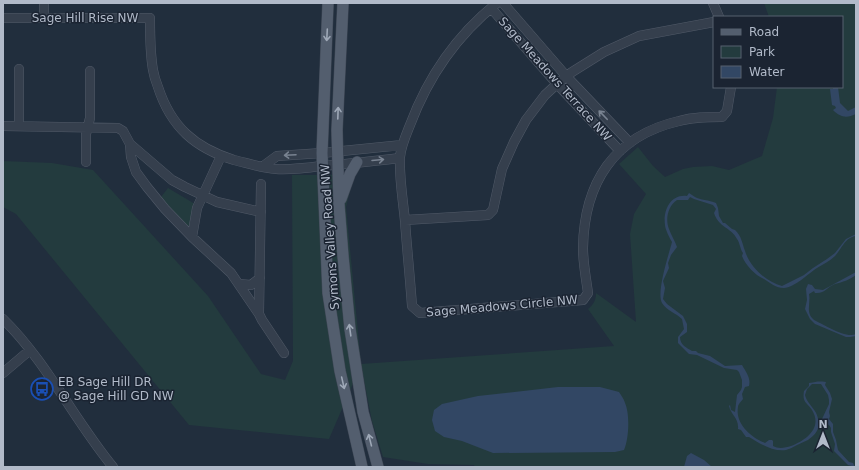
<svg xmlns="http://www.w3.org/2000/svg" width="859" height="470" font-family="'DejaVu Sans',sans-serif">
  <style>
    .green { fill: #233b3e }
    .water { fill: #324764 }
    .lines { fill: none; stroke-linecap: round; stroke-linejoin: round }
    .minor-casing { stroke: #515a68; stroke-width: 10 }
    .major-casing { stroke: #3f4856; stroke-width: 12 }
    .minor { stroke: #353f4d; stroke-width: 9 }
    .major { stroke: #535e6e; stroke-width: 11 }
    .oneway { stroke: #9ea8b7 }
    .oneway2 { stroke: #798391 }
    .labels { text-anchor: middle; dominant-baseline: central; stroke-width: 3; stroke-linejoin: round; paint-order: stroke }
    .street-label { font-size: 12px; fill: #b1bac9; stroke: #1b2432 }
    .poi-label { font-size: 12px; fill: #b1bac9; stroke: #1b2432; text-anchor: start }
  </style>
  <rect width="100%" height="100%" fill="#212e3d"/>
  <path class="green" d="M 764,3 L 856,3 L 856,467 L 475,467 L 474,465 L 428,464 L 383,457 L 372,421 L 361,365 L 329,439 L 189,425 L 16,214 L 3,207 L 3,161 L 52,163 L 93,170 L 208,296 L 261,374 L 285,380 L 293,361 L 292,175 L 354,175 L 346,207 L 361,364 L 614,346 L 588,309 C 594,304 596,300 596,293 L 636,322 L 630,234 L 634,214 L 646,194 L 619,164 L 638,147 L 653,166 L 665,177 L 683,169 L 693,167 L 712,166 L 729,170 L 762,156 L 773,118 L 777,87 L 842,87 L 842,17 L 769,17 Z
    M 168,188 L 195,204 L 191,231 L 161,197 Z"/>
  <path class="water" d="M 833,87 L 838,87 L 840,103 L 848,111 L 856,107 L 856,114 C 847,118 841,118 833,110 L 836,108 L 835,106 L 832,105 L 830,89 L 833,89 Z
    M 689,193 C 691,194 693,196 695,197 C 700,200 709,200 716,203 L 718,208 L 719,216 L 723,223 L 725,223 L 732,229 L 735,230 C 742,237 742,243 745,251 C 750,267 766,282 782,286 L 804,275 L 813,268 L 827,259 L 835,253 L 846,239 L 856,234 L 856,236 C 845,237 841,250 835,256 C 830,261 823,264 817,268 C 809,273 794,288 784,288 C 776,288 770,283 764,279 C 755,275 746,266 742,256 L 743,253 C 740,249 740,243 737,239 C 731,227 719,228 714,213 L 716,209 L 713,205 L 694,199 L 690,197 L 688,200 L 677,200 C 668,206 665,219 669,229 C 671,235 675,241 677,247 L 671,255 L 668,263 L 669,268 L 663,281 L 665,288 L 663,299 L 667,304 L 683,316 L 687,324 L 687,332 L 680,337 C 680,345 687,348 692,351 L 696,351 L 698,353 L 710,356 L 725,366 L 742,365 C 746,372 751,378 749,386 L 745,387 L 742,394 L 743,399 C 741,402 738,404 738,407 C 735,424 751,437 765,443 L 769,440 L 772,440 L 773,441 L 773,446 C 778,449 785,448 791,446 C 806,440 823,428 812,410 C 807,402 802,403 804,391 L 809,386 L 809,383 C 817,382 817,381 826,382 L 825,385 L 830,393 L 832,399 L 829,412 L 830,416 L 829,419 L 833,424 L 833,432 L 836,440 L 838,450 L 849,462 L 853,463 L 855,467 L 848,465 L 834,451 L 835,444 L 831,432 L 831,428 L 829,425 L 826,424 L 822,419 L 829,404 L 829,400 L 828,395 L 821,384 L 812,384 L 807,389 L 805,395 C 808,407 821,410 818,428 C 817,433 812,437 808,440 C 804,442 801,443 797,445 C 793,447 790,449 786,450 C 773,452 759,443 749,437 L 746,437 L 741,430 L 738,429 C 739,418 731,415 729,406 L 730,405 L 731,410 L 735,412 L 737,395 L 741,390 L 742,387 L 742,380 L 739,372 L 737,370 L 724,368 L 697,355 L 689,354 L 678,343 L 678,337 L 684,329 L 682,319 C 676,313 667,311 662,303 C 656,292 669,254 672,242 C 670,239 665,229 665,225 C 663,211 670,194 687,196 Z
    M 856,272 L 856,275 C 849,280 843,282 835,284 C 827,287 825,294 815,293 L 814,291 L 809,294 C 811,303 805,313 814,320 C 823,324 846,339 856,334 L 856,336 L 850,337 L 846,337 L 815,324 L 810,319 L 805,309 L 807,300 L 806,289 L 808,284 L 812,285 L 815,289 L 823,290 Z
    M 558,387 L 600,387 L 619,392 C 621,395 624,399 625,403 C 630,414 629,439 624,450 L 615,452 L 493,453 L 462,441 L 444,437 L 435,431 L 432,420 L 434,410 L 442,404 L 478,396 Z
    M 691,453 L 704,460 L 712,467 L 684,467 L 687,456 Z"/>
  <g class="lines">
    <g class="minor-casing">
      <path id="minor" d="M 497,3 C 457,35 428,77 410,125 C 406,135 401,146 400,157 C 399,178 403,200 405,221 C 407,249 410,277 412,306 L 420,313 L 583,300 L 588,293 C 586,278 583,263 583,248 C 584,183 614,136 679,121 C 693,117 707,117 722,117 L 727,111 L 731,87
        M 503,3 L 567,77 L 630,143
        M 713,3 L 719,17
        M 491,8 L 557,84 L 620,151
        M 3,18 L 150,18 C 150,35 150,53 153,70 C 154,76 156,82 158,87 C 171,127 195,148 234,160 C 247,163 262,168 276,169 C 291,170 306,168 321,166 C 348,164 374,161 400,158
        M 44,18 L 44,3
        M 3,126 L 118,128 L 123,131 L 130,144 L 172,180 L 185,187 L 217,202 L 261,212
        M 19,126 L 19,69
        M 130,144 L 131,157 L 136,172 L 147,187 L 165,209 L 192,237 L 231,273 L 259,314 L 262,320 L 284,353
        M 86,162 L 86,134 L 90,118 L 90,71
        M 262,167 L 277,156 L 322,153 L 402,145
        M 405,220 L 488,215 L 493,210 L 502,169 L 514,142 L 526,120 L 545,95 L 557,84 L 572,72 L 604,52 L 639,36 L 714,22
        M 192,237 L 197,208 L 221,156
        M 239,284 L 251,285 L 260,278
        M 259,314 L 261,184
        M 3,319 C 47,362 74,420 113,467
        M 3,373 L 30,350"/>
    </g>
    <g class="major-casing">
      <path id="major" d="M 328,3 L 322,153 L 328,293 L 340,371 L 362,467
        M 343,3 L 337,130 L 339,205 L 343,256 L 350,329 L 363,412 L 378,467
        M 341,199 L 350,174 L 357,162"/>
    </g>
    <use href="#minor" class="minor"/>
    <use href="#major" class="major"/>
  </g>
  <defs><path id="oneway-shaft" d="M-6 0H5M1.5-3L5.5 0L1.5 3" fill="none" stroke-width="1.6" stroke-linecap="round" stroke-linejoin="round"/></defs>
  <g class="oneway">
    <use href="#oneway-shaft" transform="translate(327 35) rotate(93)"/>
    <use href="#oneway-shaft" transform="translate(338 113) rotate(-88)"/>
    <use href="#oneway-shaft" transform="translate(350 330) rotate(-98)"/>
    <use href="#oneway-shaft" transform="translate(343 383) rotate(77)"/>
    <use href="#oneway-shaft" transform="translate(370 440) rotate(-104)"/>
  </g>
  <g class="oneway2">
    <use href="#oneway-shaft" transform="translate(603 115) rotate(-134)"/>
    <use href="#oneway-shaft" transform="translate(290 155) rotate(177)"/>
    <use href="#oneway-shaft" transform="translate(378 160) rotate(-5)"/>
  </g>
  <defs>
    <g id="bus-ring" transform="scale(1.15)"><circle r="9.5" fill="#1b2432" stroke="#1a4fb4" stroke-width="1.5"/><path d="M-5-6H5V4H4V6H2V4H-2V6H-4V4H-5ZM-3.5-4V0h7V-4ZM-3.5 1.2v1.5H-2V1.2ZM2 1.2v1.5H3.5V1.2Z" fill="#1a4fb4"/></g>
  </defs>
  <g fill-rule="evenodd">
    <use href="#bus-ring" x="42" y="389"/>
  </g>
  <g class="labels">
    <g class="street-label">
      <text x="85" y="18">Sage Hill Rise NW</text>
      <text transform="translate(555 79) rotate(48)">Sage Meadows Terrace NW</text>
      <text transform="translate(330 237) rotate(-94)">Symons Valley Road NW</text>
      <text transform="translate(502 306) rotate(-5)">Sage Meadows Circle NW</text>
    </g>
    <g class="poi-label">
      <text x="58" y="382">EB Sage Hill DR<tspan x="58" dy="14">@ Sage Hill GD NW</tspan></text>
    </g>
  </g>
  <rect width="859" height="470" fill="none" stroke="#b1bac9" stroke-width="8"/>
  <rect x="713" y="16" width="130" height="72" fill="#1b2432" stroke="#57606e"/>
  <rect x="721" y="29" width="20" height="6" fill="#535e6e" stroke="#57606e"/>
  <text x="749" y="36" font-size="12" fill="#b1bac9">Road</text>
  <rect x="721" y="46" width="20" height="12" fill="#233b3e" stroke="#57606e"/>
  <text x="749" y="56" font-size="12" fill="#b1bac9">Park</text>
  <rect x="721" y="66" width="20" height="12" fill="#324764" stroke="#57606e"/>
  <text x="749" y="76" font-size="12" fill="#b1bac9">Water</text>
  <g transform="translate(823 434)" stroke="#1b2432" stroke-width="3" paint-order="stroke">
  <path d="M0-3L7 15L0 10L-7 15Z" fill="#b1bac9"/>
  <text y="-6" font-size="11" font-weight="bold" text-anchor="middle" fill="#b1bac9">N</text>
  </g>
</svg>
